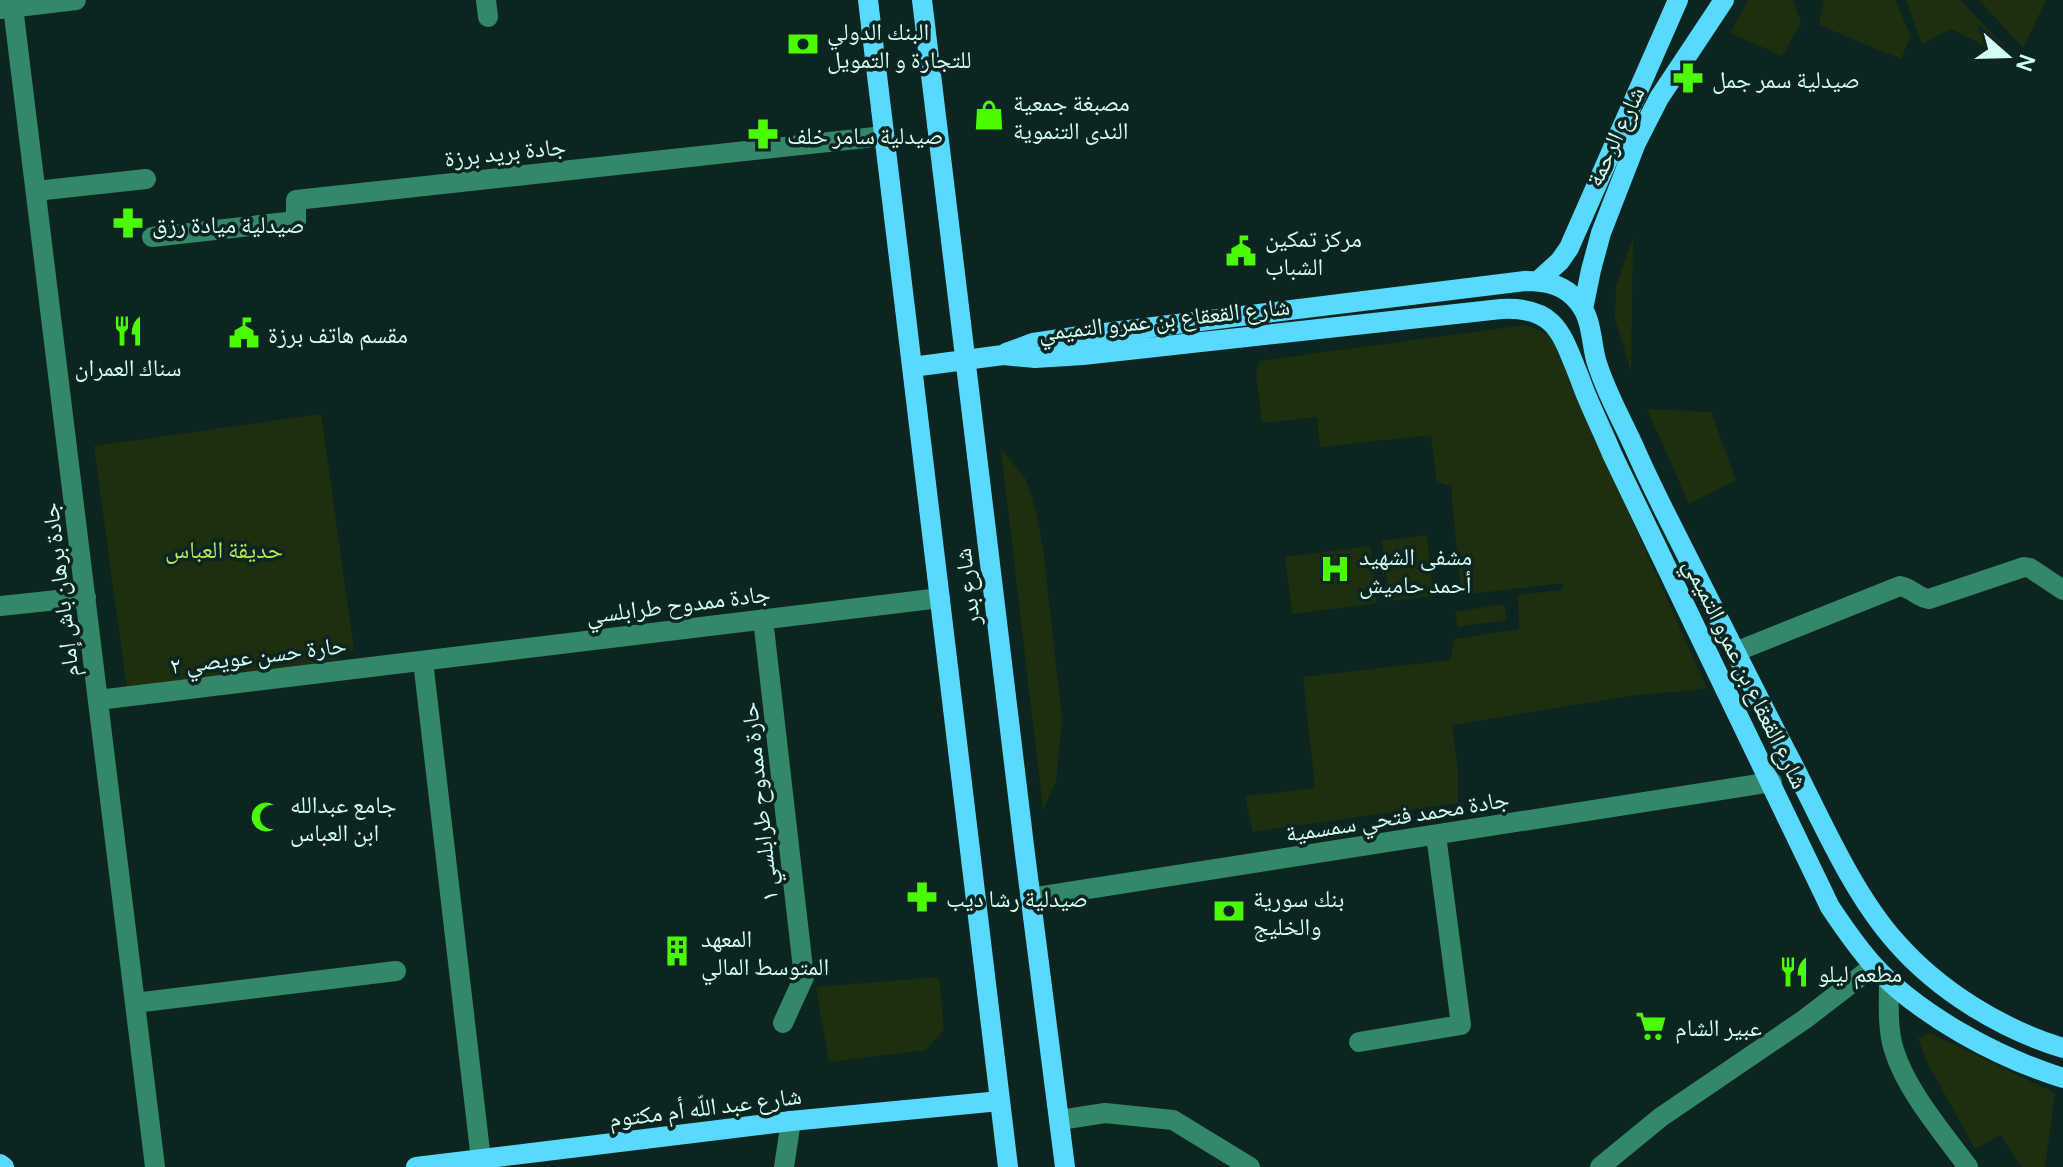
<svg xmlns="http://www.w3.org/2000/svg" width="2063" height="1167" font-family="Manrope,'Noto Naskh Arabic',sans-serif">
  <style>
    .green { fill: #1d2f0f }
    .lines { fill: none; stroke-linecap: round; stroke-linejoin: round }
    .minor { stroke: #34886a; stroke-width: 20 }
    .major { stroke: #58d9ff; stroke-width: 20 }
    .labels { text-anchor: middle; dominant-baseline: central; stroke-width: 7; stroke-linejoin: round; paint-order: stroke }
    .poi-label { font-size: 24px; fill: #d1fff2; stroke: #0d2520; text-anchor: start }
    .street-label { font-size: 24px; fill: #d1fff2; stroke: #0d2520 }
    .park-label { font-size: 24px; fill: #b4e953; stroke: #0d2520 }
  </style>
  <rect width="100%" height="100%" fill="#0d2520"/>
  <path class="green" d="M 1748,0 L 1793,0 L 1801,23 L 1782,56 L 1730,33 Z
    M 1824,0 L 1895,0 L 1911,36 L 1901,59 L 1819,25 Z
    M 1906,0 L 1960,0 L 2010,52 L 2005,56 L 1951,29 L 1922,44 Z
    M 1979,0 L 2046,0 L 2023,48 Z
    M 1633,237 L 1631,371 L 1615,319 L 1616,286 Z
    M 1525,325 L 1550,335 L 1707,689 L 1637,695 L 1452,725 L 1458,768 L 1458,803 L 1253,832 L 1245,796 L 1315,788 L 1303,677 L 1450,660 L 1455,639 L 1519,629 L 1518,595 L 1562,590 L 1564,583 L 1461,595 L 1451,486 L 1437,482 L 1431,435 L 1320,447 L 1317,417 L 1262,423 L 1256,375 L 1259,361 Z
    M 1647,409 L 1711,412 L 1736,480 L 1689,504 Z
    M 321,414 L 354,650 L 339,652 L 339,660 L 127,690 L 94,446 Z
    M 1001,449 L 1026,479 L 1036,512 L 1043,549 L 1062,720 L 1056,782 L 1043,810 Z
    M 1427,535 L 1433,596 L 1389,601 L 1382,541 Z
    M 1370,546 L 1377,603 L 1292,614 L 1285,557 Z
    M 1504,604 L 1507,620 L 1458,627 L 1455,612 Z
    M 939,977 L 944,1029 L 926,1050 L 829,1062 L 816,987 Z
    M 1930,1033 L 2055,1093 L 2045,1167 L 2021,1167 L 2001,1135 L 1975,1149 L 1926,1060 L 1918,1038 Z"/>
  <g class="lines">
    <path class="minor" d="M 486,0 L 488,17
      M 13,7 L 155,1167
      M 1,9 L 76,0
      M 36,191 L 146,179
      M 152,237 L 296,221 L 296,200 L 884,136
      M 0,606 L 86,597
      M 763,619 L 804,977 L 783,1023
      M 1735,652 L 1900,586 C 1912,588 1918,598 1929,599 L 2024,567 L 2030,568 L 2063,590
      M 423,661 L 481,1160
      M 98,700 L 940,598
      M 1030,898 L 1772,782
      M 1889,981 C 1889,1003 1887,1028 1894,1050 C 1906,1090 1943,1133 1968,1167
      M 135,1003 L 396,971
      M 1359,1042 L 1461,1025 L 1436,835
      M 1060,1120 L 1105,1113 L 1173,1120 L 1250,1167
      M 784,1167 L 791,1121
      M 1600,1167 L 1661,1117 L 1805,1019 L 1874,966"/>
    <path class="major" d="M 868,0 L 1008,1167
      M 922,0 L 1025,854 L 1065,1167
      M 1538,281 L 1560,261 L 1569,248 L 1678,0
      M 1583,309 L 1591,270 L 1601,233 L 1636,143 L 1659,98 L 1724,0
      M 1006,353 L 1033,343 L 1080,336 L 1525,281 C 1547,281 1566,285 1579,303 C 1592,319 1591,341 1596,360 C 1605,391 1622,420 1635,449 C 1651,486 1670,522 1688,558 C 1722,625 1755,692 1790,759 C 1820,817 1852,893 1896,942 C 1939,991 2001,1029 2063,1048
      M 912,367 L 1003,355 L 1035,358 L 1083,355 L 1501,309 C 1557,306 1562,335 1580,379 C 1589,405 1602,429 1612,454 L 1830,907 C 1844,928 1858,948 1874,966 C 1920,1016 1999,1058 2063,1078
      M 0,1164 L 4,1167
      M 416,1167 L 791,1121 L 1000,1101"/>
  </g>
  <defs>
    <g id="bank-bare" transform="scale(2.4)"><path d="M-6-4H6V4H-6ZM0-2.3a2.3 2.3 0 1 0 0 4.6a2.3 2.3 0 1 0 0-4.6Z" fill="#4bfc00" stroke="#0d2520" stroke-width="2.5" paint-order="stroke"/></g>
    <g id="pharmacy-bare" transform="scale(2.4)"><path d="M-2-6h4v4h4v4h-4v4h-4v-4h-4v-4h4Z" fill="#4bfc00" stroke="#0d2520" stroke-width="2.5" paint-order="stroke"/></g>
    <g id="shop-bare" transform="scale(2.4)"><path d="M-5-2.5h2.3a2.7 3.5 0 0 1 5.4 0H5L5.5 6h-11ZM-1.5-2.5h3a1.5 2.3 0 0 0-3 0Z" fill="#4bfc00" stroke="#0d2520" stroke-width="2.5" paint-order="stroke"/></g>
    <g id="civic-bare" transform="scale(2.4)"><path d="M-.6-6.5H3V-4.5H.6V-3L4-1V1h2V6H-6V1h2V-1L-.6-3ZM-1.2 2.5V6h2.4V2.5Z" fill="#4bfc00" stroke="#0d2520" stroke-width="2.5" paint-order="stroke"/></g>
    <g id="restaurant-bare" transform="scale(2.4)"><path d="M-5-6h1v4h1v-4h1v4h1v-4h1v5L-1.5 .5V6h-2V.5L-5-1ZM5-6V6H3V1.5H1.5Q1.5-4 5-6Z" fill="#4bfc00" stroke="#0d2520" stroke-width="2.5" paint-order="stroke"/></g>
    <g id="hospital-bare" transform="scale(2.4)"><path d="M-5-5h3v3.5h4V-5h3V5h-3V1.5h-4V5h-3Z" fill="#4bfc00" stroke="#0d2520" stroke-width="2.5" paint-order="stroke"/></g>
    <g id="mosque-bare" transform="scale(2.4)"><path d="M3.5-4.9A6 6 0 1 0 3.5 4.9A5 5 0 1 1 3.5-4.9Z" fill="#4bfc00" stroke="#0d2520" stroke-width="2.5" paint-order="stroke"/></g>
    <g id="building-bare" transform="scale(2.4)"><path d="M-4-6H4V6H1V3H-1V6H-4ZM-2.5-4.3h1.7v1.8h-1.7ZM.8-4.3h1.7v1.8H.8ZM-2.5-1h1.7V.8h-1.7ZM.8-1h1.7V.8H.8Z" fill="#4bfc00" stroke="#0d2520" stroke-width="2.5" paint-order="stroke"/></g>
    <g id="supermarket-bare" transform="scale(2.4)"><path d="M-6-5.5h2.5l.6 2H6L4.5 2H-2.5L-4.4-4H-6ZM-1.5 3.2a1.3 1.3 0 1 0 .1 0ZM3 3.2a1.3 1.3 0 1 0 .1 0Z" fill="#4bfc00" stroke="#0d2520" stroke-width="2.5" paint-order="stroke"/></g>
  </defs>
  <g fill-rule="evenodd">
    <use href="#bank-bare" x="803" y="44"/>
    <use href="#pharmacy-bare" x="1688" y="78"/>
    <use href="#shop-bare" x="989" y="115"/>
    <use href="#pharmacy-bare" x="763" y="134"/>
    <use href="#pharmacy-bare" x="128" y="223"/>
    <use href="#civic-bare" x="1241" y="251"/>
    <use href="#restaurant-bare" x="128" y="331"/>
    <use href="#civic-bare" x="244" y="333"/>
    <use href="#hospital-bare" x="1335" y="569"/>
    <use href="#mosque-bare" x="266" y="817"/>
    <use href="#pharmacy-bare" x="922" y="897"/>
    <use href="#bank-bare" x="1229" y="911"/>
    <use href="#building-bare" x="677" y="951"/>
    <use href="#restaurant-bare" x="1794" y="972"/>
    <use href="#supermarket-bare" x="1651" y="1026"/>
  </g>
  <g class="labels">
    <g class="poi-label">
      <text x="827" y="30">البنك الدولي<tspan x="827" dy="28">للتجارة و التمويل</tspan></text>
      <text x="1712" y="78">صيدلية سمر جمل</text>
      <text x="1013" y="101">مصبغة جمعية<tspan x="1013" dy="28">الندى التنموية</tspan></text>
      <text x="787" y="134">صيدلية سامر خلف</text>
      <text x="152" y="223">صيدلية ميادة رزق</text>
      <text x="1265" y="237">مركز تمكين<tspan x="1265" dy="28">الشباب</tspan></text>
      <text x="268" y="333">مقسم هاتف برزة</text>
      <text x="128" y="366" text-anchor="middle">سناك العمران</text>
      <text x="1359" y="555">مشفى الشهيد<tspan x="1359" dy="28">أحمد حاميش</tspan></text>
      <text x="290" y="803">جامع عبدالله<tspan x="290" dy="28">ابن العباس</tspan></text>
      <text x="946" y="897">صيدلية رشا ديب</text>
      <text x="1253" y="897">بنك سورية<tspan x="1253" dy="28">والخليج</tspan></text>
      <text x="701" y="937">المعهد<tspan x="701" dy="28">المتوسط المالي</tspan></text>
      <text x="1818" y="972">مطعم ليلو</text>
      <text x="1675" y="1026">عبير الشام</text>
    </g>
    <g class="street-label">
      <text transform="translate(1614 136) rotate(-65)">شارع الرحمة</text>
      <text transform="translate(505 151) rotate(-6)">جادة بريد برزة</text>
      <text transform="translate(1164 318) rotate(-6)">شارع القعقاع بن عمرو التميمي</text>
      <text transform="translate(966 587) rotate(-97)">شارع بدر</text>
      <text transform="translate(59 590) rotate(-97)">جادة برهان باش إمام</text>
      <text transform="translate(678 603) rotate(-7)">جادة ممدوح طرابلسي</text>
      <text transform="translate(258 654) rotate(-7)">حارة حسن عويصي ٢</text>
      <text transform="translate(1747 673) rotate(64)">شارع القعقاع بن عمرو التميمي</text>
      <text transform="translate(758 802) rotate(-96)">حارة ممدوح طرابلسي ١</text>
      <text transform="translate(1397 815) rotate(-9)">جادة محمد فتحي سمسمية</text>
      <text transform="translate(705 1106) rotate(-7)">شارع عبد اللّه أم مكتوم</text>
    </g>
    <g class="park-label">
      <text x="224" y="548">حديقة العباس</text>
    </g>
  </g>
  <g transform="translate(2007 56) rotate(110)" stroke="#0d2520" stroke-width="6" paint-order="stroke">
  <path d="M0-6L14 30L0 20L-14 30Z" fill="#d1fff2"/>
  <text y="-12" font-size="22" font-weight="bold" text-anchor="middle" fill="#d1fff2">N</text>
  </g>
</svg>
